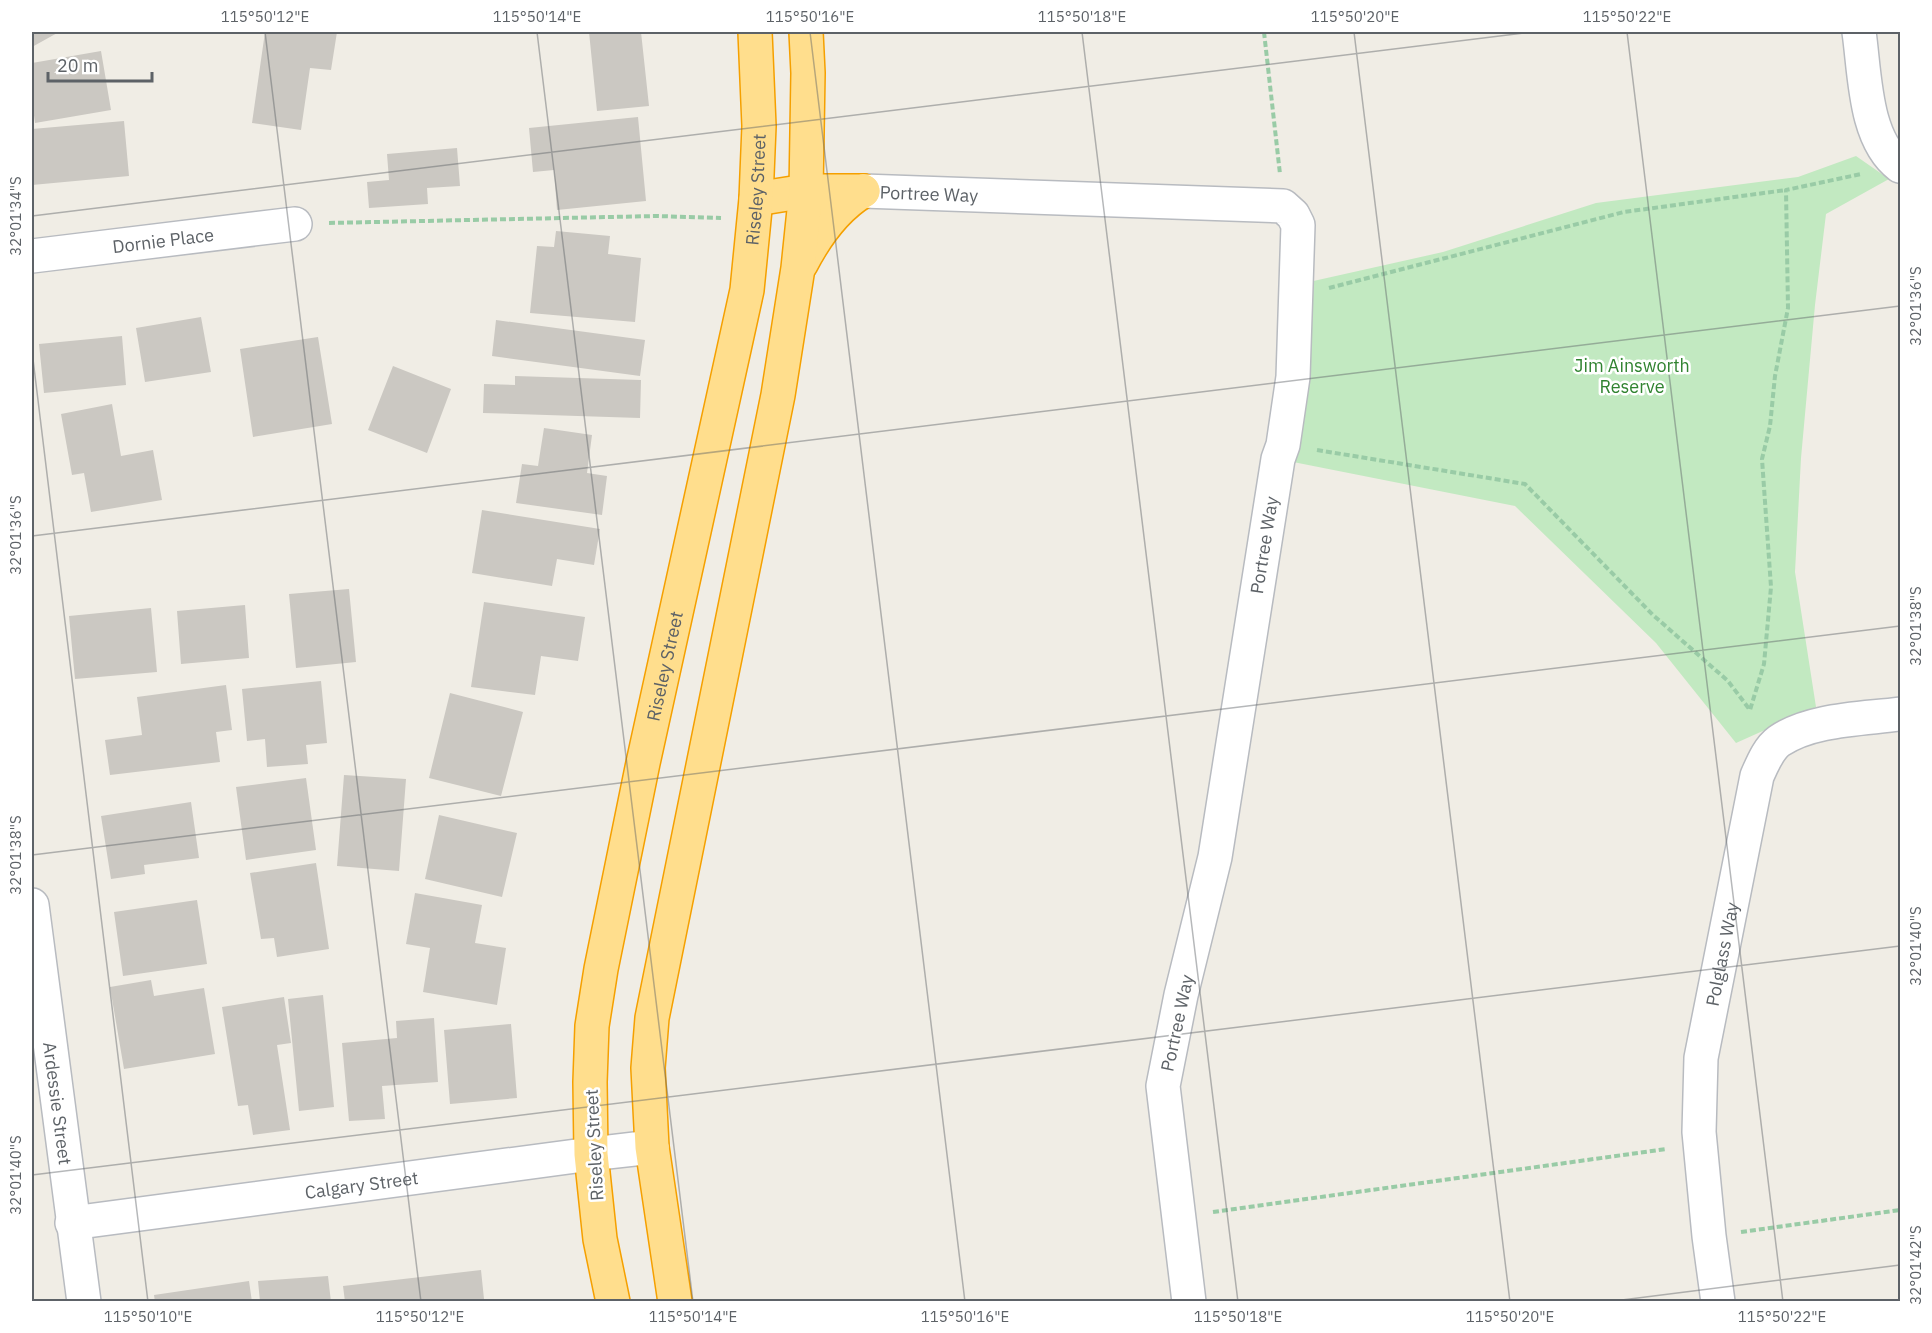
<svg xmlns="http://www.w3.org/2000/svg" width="1932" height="1333" font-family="'IBM Plex Sans',sans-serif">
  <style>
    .green { fill: #c2e9c1 }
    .building { fill: #cbc8c2 }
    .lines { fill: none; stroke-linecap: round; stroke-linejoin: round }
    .minor-casing { stroke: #b8bbc0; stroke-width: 36 }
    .highway-casing { stroke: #f5a000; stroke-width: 36 }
    .path { stroke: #99cba6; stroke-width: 4; stroke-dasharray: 6 3; stroke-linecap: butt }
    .minor { stroke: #fff; stroke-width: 33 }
    .highway { stroke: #ffde8d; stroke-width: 33 }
    .ticks { fill: none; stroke: #5d6267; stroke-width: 1.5; stroke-opacity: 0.45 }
    .labels { text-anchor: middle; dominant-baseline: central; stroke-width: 5; stroke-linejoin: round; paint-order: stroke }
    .street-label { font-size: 18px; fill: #5d6267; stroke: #fff }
    .park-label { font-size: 18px; fill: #308330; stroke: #fff }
    .neatline { fill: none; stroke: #5d6267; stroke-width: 2 }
    .ticks-label { font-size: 15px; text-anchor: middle; fill: #5d6267 }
  </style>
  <rect width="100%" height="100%" fill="#f0ede5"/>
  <path class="green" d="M 1856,156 L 1889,179 L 1826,214 L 1815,305 L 1801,458 L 1795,572 L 1816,707 L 1736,743 L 1656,643 L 1515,506 L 1278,459 L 1309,282 L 1443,252 L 1596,203 L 1798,177 Z"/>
  <path class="building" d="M 32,32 L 59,32 L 32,47 Z
    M 265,32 L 337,32 L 331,70 L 310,68 L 301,130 L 252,123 Z
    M 589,32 L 641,32 L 649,106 L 597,111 Z
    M 101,51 L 111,110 L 35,123 L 32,100 L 32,63 Z
    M 638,117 L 646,201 L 557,210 L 554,170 L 533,172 L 529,128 Z
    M 124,121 L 129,176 L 32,185 L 32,129 Z
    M 457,148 L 460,186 L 427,188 L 428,204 L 369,208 L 367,182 L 389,180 L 387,154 Z
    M 556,231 L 610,236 L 608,254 L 641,258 L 635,322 L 530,313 L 537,246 L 554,247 Z
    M 201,317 L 211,372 L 145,382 L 136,328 Z
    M 496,320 L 645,340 L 640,376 L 492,356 Z
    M 122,336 L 126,385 L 44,393 L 39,344 Z
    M 318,337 L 332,424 L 253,437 L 240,349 Z
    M 393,366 L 451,389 L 427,453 L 368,430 Z
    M 515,376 L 641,380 L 640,418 L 483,413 L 484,384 L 515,385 Z
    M 112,404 L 121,456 L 153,450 L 162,500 L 91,512 L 84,473 L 72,475 L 61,414 Z
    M 544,428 L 592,435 L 587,473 L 607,476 L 602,515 L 516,503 L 522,464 L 538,466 Z
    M 482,510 L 600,529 L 594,565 L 557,559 L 552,586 L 472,573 Z
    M 349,589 L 356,662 L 296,668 L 289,594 Z
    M 484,602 L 585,617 L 578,661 L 541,656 L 535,695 L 471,687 Z
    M 245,605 L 249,658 L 181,664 L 177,611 Z
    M 151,608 L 157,672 L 75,679 L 69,616 Z
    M 321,681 L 327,743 L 306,745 L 308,764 L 267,767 L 265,739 L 247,741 L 242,689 Z
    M 226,685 L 232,730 L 216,732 L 220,762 L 110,775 L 105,740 L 142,735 L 137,697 Z
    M 450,693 L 523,712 L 501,796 L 429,778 Z
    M 344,775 L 406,779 L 399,871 L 337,866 Z
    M 306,778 L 316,850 L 246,860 L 236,787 Z
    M 191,802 L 199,858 L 144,865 L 145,874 L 111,879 L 101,816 Z
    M 439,815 L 517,833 L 502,897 L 425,879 Z
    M 316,863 L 329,949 L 277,957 L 274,938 L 261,939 L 250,873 Z
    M 415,893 L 482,905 L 475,943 L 506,948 L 497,1005 L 423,992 L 430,948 L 406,944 Z
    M 197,900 L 207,964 L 123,976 L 114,912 Z
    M 151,980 L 154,996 L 204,988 L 215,1054 L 124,1069 L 110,987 Z
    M 323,995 L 334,1107 L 299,1111 L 288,999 Z
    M 284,997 L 291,1043 L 277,1045 L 290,1130 L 253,1135 L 248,1105 L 238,1106 L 222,1007 Z
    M 434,1018 L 438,1082 L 382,1086 L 385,1119 L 349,1121 L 342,1043 L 397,1038 L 396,1021 Z
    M 511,1024 L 517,1098 L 450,1104 L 444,1030 Z
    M 481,1270 L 484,1299 L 465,1302 L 345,1302 L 343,1286 Z
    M 328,1276 L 331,1302 L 260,1302 L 258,1281 Z
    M 249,1281 L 252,1302 L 155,1302 L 154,1295 Z"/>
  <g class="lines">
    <g class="minor-casing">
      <g id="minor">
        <path d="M 1859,32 C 1865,73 1864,139 1900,166"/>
        <path id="s1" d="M 863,191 L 1283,206 L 1293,215 L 1298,225 L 1293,377 L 1283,445 L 1278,459 L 1215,857 L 1181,995 L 1163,1086 L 1189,1302"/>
        <path id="s2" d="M 32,256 L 295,224"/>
        <path id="s3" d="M 32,905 L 84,1302"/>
        <path id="s4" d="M 72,1223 L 591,1154 L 652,1147"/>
        <path id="s5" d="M 1718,1302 L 1709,1236 L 1699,1132 L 1701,1058 L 1757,776 C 1762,765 1768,749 1779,741 C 1811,719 1862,719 1900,714"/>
      </g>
    </g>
    <g class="highway-casing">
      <g id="highway">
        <path d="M 756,199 L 806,191 L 863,191"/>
        <path d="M 801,264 C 816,235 835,208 863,191"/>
        <path id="s6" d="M 613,1302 L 600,1239 L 591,1154 L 590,1082 L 592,1026 L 601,969 L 643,763 L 747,290 L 756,199 L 759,126 L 755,32"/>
        <path d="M 675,1302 L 652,1147 L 648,1068 L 652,1018 L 778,395 L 798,268 L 806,191 L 808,73 L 806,32"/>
      </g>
    </g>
    <path class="path" d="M 1264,32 L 1280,174
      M 329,223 L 656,216 L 721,218
      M 1329,288 L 1624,212 L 1786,190
      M 1317,450 L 1525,484 L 1653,615 L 1728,681 L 1750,710 L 1764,664 L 1771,587 L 1762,459 L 1770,426 L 1775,376 L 1788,308 L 1786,190 L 1861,174
      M 1213,1212 L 1666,1149
      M 1741,1232 L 1900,1210"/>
    <use href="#minor" class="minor"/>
    <use href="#highway" class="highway"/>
  </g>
  <path class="ticks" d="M 265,32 L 421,1302M 537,32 L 693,1302M 810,32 L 965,1302M 1082,32 L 1238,1302M 1354,32 L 1510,1302M 1627,32 L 1783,1302M 1899,32 L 1900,43M 32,216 L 1532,32M 32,351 L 148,1302M 32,536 L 1900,306M 32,855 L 1900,626M 32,1175 L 1900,946M 1606,1302 L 1900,1265"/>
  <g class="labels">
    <g class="street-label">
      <text stroke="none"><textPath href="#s6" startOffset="1131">Riseley Street</textPath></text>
      <text stroke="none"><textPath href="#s1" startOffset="66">Portree Way</textPath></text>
      <text stroke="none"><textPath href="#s2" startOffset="132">Dornie Place</textPath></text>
      <text transform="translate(1264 545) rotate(-81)">Portree Way</text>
      <text stroke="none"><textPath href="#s6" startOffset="645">Riseley Street</textPath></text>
      <text stroke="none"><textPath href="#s5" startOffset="351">Polglass Way</textPath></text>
      <text transform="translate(1177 1023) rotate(-78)">Portree Way</text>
      <text stroke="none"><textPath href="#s3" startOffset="200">Ardessie Street</textPath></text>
      <text transform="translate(594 1145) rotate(-93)">Riseley Street</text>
      <text stroke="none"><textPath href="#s4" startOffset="292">Calgary Street</textPath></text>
    </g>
    <g class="park-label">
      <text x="1632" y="365">Jim Ainsworth<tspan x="1632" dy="21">Reserve</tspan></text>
    </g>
  </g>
  <rect width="1932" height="1333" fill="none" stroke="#ffffff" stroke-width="66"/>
  <path d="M48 72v9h104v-9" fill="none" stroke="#5d6267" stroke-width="3"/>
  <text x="57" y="72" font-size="18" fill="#5d6267" stroke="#ffffff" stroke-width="4.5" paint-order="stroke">20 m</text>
  <rect x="33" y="33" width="1866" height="1267" class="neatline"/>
  <g class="ticks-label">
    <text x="265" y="22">115°50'12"E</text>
    <text x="537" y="22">115°50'14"E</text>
    <text x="810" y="22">115°50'16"E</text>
    <text x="1082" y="22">115°50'18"E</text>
    <text x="1355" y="22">115°50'20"E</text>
    <text x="1627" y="22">115°50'22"E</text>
    <text transform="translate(16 216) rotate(-90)" y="5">32°01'34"S</text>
    <text transform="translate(1916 306) rotate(-90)" y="5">32°01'36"S</text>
    <text transform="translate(16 535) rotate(-90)" y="5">32°01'36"S</text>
    <text transform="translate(1916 626) rotate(-90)" y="5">32°01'38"S</text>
    <text transform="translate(16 855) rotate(-90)" y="5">32°01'38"S</text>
    <text transform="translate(1916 946) rotate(-90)" y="5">32°01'40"S</text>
    <text transform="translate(16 1175) rotate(-90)" y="5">32°01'40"S</text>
    <text transform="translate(1916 1265) rotate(-90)" y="5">32°01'42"S</text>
    <text x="148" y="1322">115°50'10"E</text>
    <text x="420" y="1322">115°50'12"E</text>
    <text x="693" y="1322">115°50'14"E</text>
    <text x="965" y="1322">115°50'16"E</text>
    <text x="1238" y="1322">115°50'18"E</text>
    <text x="1510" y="1322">115°50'20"E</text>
    <text x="1782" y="1322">115°50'22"E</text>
  </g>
</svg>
